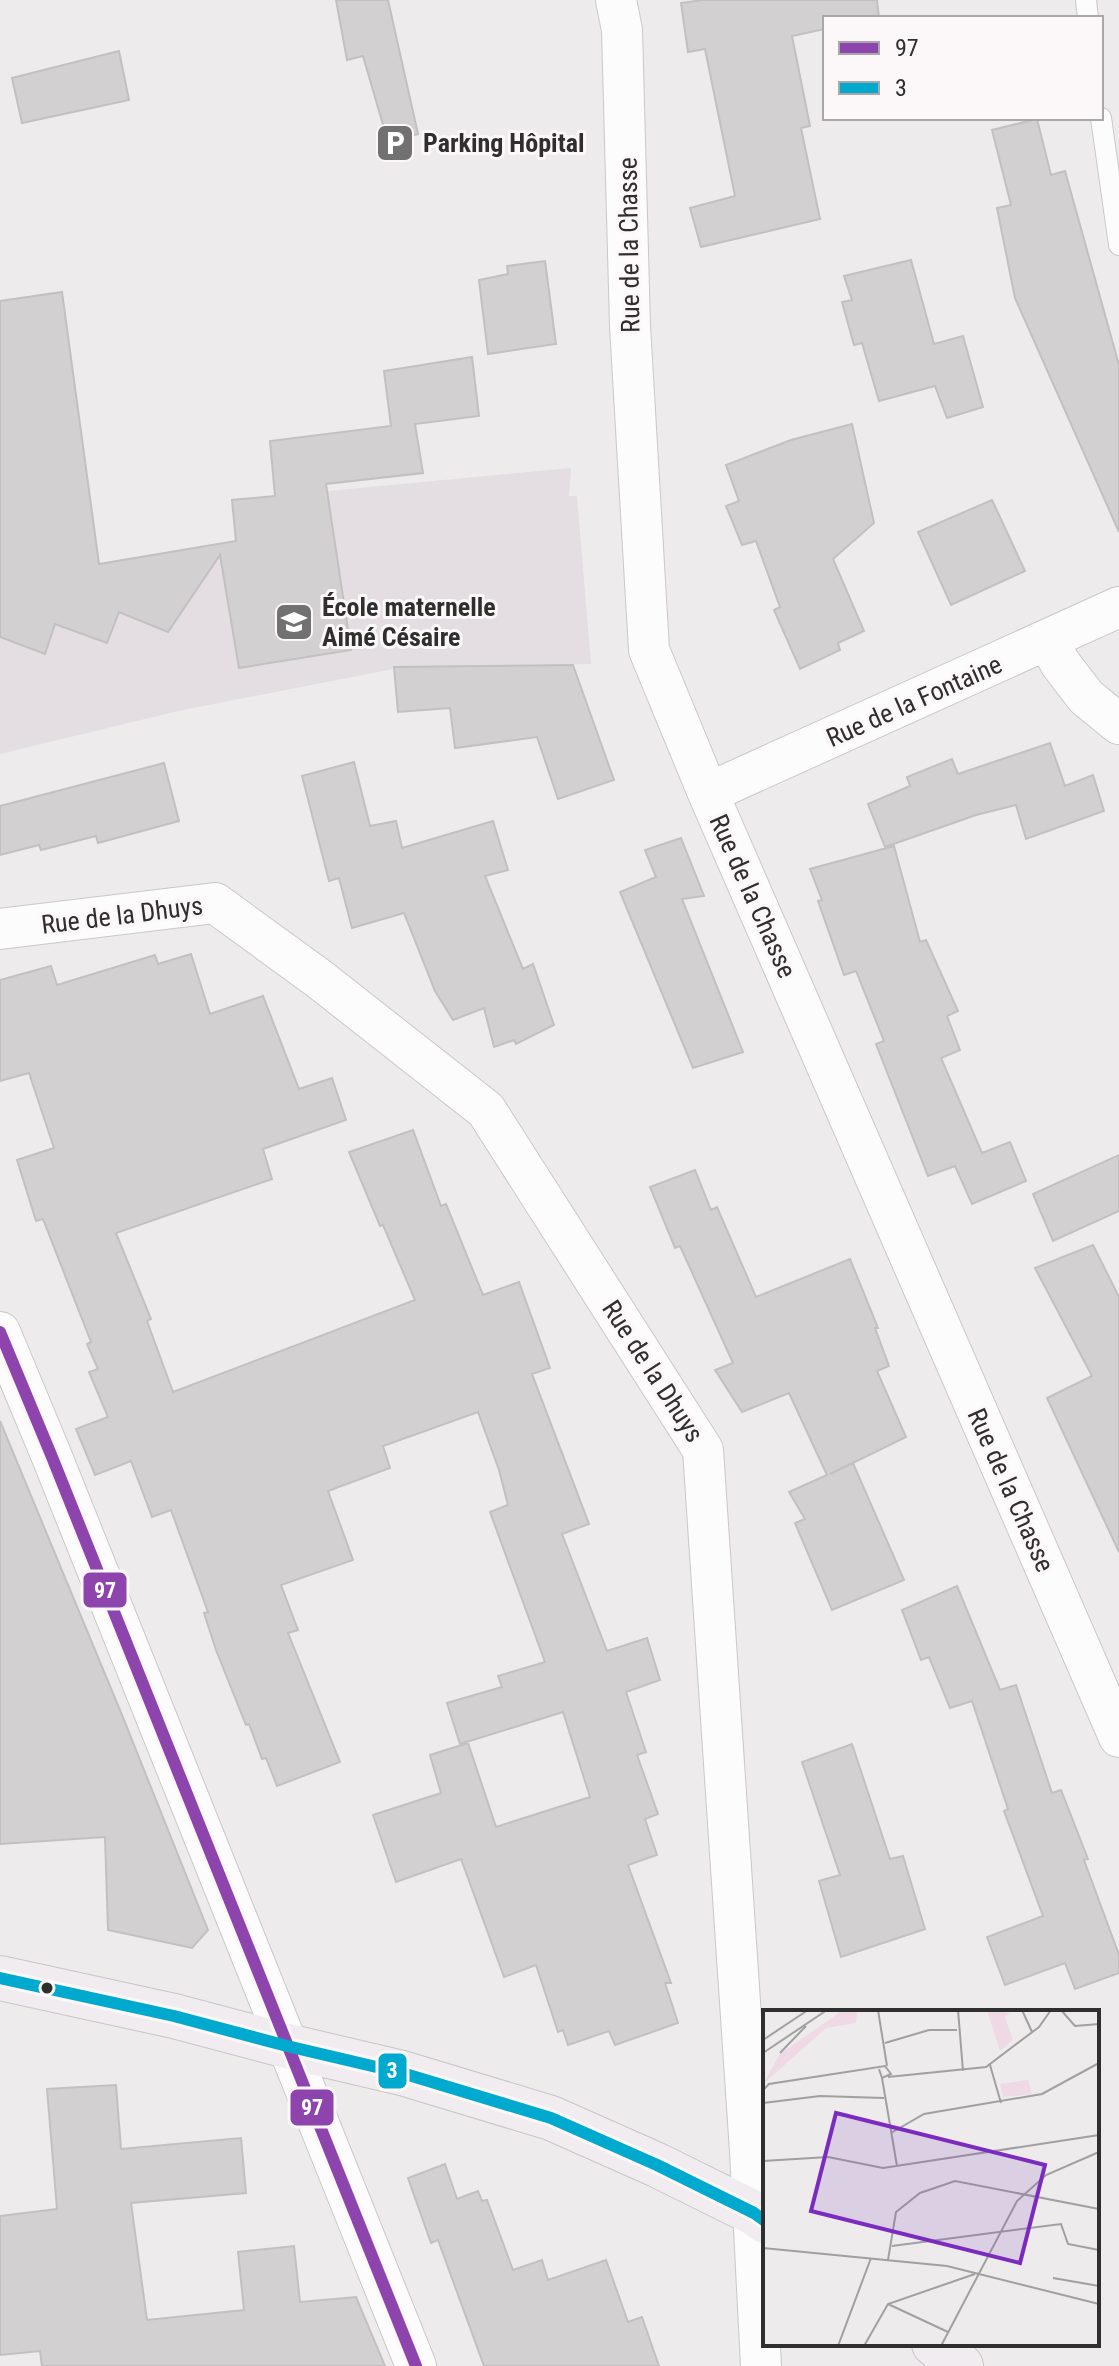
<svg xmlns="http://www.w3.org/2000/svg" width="1119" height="2366" font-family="'Roboto Condensed',sans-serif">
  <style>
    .built { fill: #e4dde1 }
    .building { fill: #d2d0d0; stroke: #c2c0c1; stroke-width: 2 }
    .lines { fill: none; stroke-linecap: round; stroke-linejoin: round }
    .service-casing { stroke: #cac8c9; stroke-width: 22 }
    .minor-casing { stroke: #cac8c9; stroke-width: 42 }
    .primary-casing { stroke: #c7c6c6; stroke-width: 46 }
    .service { stroke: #fcfcfc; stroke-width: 20 }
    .minor { stroke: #fcfcfc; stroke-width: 40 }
    .primary { stroke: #f1ecef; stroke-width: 44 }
    .bus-1-casing { stroke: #fcf7f9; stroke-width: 18 }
    .bus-2-casing { stroke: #fcf7f9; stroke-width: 18 }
    .bus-1 { stroke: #8e44ad; stroke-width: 12 }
    .bus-2 { stroke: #00a9ce; stroke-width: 12 }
    .bus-dot { fill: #302f2f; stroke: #fcf7f9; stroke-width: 3 }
    .labels { text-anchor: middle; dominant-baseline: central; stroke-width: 6; stroke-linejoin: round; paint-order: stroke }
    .poi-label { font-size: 26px; font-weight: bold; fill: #302f2f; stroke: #fcf7f9; text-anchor: start }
    .street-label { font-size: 26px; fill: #302f2f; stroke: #fcf7f9 }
    .inset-road { fill: none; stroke: #a1a0a0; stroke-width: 2 }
    .view { fill: #7b2cbf; fill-opacity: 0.15; stroke: #7b2cbf; stroke-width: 4 }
    .inset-edge { fill: none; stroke: #302f2f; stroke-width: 4 }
    .line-badge { stroke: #fcf7f9; stroke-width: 3 }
    .badge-label { font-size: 22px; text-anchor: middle; font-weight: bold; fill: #fff }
  </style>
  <rect width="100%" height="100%" fill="#edebec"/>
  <path class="built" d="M 571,468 L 569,496 L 577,496 L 591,664 L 398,668 L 178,711 L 0,754 L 0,580 L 236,541 L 232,500 Z"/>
  <path class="building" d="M 336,0 L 388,0 L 418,134 L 388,142 L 363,56 L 347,60 Z
    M 702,0 L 877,0 L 879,18 L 825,18 L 825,29 L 792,36 L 810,126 L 801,128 L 820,219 L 701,247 L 690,208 L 735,196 L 705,49 L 688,52 L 681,3 Z
    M 119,51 L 129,100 L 22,123 L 12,78 Z
    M 1037,119 L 1051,175 L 1065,171 L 1119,365 L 1119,532 L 1015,298 L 997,208 L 1011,205 L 992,130 Z
    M 911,260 L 934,344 L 963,336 L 983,407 L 947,418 L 935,386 L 879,401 L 862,343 L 854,345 L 842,302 L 852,300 L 844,276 Z
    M 545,261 L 556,344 L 488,354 L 479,280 L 508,274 L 507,266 Z
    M 62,292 L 99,564 L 236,541 L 232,500 L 275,496 L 270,441 L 391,426 L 384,371 L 472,357 L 479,416 L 415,424 L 423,473 L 326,484 L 351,650 L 239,668 L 220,555 L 168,632 L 119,612 L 107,643 L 55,624 L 45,654 L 0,637 L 0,301 Z
    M 852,424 L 874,523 L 833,559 L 864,631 L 838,643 L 840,650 L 800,669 L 774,610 L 780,607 L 756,541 L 742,545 L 726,506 L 739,501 L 726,465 L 791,440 Z
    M 992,500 L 1025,571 L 951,605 L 918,532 Z
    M 573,665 L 614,780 L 558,799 L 537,737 L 455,748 L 450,708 L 398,712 L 394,667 Z
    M 1050,743 L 1065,786 L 1093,775 L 1104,811 L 1026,839 L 1016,805 L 976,815 L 885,847 L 868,804 L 910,786 L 907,777 L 952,759 L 958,774 Z
    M 354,762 L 370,826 L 396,821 L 402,848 L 493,821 L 508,870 L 485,876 L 523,969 L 533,964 L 554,1025 L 516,1044 L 514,1040 L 494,1047 L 484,1008 L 453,1020 L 435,991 L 404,913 L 352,928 L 339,878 L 329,881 L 302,776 Z
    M 164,763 L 179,821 L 98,843 L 96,836 L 41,850 L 39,845 L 0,855 L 0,806 Z
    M 681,838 L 704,896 L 682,899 L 743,1052 L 693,1068 L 620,892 L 656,877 L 645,850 Z
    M 894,846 L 920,942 L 926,940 L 958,1011 L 947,1016 L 960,1050 L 941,1058 L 982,1153 L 1010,1142 L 1026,1181 L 972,1204 L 955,1166 L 928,1176 L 876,1044 L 884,1041 L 856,971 L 844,975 L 818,901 L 822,900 L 810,869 Z
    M 191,954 L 210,1014 L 263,996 L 299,1089 L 332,1078 L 346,1120 L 263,1149 L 272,1179 L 116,1233 L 151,1319 L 147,1321 L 173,1392 L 415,1300 L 383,1225 L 380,1226 L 349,1152 L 413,1130 L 441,1206 L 446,1204 L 483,1295 L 519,1282 L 550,1368 L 532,1374 L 589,1524 L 562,1534 L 607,1651 L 647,1638 L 660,1680 L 626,1692 L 646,1752 L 637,1755 L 658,1814 L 645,1819 L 657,1855 L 628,1865 L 671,1983 L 665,1983 L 678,2023 L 615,2045 L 609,2031 L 568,2045 L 563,2030 L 558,2032 L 536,1965 L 504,1977 L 461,1859 L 396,1882 L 373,1815 L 441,1793 L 430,1755 L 468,1743 L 496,1827 L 590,1797 L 563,1712 L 460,1744 L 447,1703 L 502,1687 L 498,1676 L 545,1662 L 490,1512 L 508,1505 L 499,1470 L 478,1412 L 383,1446 L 390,1468 L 328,1491 L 353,1560 L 281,1585 L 298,1630 L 288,1633 L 340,1762 L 277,1786 L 266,1758 L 262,1759 L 249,1724 L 246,1725 L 216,1650 L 204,1613 L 208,1612 L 171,1510 L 152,1517 L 131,1461 L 95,1475 L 76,1429 L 108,1417 L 89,1372 L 98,1369 L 87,1344 L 91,1342 L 43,1219 L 36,1221 L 17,1160 L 54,1148 L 29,1073 L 0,1081 L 0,980 L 51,966 L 57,985 L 155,955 L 158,964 Z
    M 1119,1155 L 1119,1211 L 1053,1241 L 1033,1194 Z
    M 695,1170 L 711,1210 L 717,1207 L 756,1297 L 850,1259 L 878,1328 L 875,1328 L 889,1366 L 877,1371 L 906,1437 L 830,1474 L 853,1463 L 904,1580 L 832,1610 L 795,1523 L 805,1519 L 789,1492 L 827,1475 L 789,1393 L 742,1412 L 715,1370 L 733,1363 L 680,1246 L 675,1248 L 650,1187 Z
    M 1093,1245 L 1119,1297 L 1119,1552 L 1047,1398 L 1092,1376 L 1035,1268 Z
    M 0,1421 L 122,1715 L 208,1930 L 192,1948 L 108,1930 L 105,1837 L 0,1844 Z
    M 957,1586 L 1000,1690 L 1016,1685 L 1052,1793 L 1061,1790 L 1088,1859 L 1084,1860 L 1119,1955 L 1119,1973 L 1075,1989 L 1065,1963 L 1005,1985 L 987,1937 L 1043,1916 L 1004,1811 L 1008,1809 L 972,1701 L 950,1708 L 929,1657 L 921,1660 L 902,1610 Z
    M 852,1744 L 890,1859 L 903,1856 L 925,1929 L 841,1957 L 819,1881 L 840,1875 L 802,1762 Z
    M 116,2085 L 121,2149 L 241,2138 L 246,2193 L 131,2203 L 147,2320 L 244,2310 L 238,2252 L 294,2246 L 300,2302 L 356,2297 L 385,2366 L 42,2366 L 40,2351 L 0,2355 L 0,2216 L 57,2209 L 47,2089 Z
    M 445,2164 L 457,2199 L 478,2191 L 482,2201 L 487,2200 L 513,2270 L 542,2260 L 548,2280 L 606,2260 L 628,2322 L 642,2317 L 659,2366 L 484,2366 L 438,2240 L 431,2243 L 408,2178 Z"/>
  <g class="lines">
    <g class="service-casing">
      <path id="service" d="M 1086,0 L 1088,18
        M 1101,118 L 1119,245"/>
    </g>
    <g class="minor-casing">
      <path id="minor" d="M 616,0 L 622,30 L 630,326 L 649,650 L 708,793 L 1119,1737
        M 1048,640 L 1060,663 L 1086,697 L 1119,724
        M 708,793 L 1119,607
        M 0,929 L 215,903 L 318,978 L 486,1110 L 703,1450 L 750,2151 L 761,2366
        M 0,1332 L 52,1457 L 416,2366"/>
    </g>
    <g class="primary-casing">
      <path id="primary" d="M 0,1978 L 174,2016 L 287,2046 L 402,2073 L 551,2118 L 657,2165 L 754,2213 L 765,2221
        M 934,2344 L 961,2366"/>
    </g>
    <use href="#service" class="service"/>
    <use href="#minor" class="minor"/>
    <use href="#primary" class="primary"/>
    <g class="bus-1-casing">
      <path id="bus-1" d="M 0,1332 L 52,1457 L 416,2366"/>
    </g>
    <g class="bus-2-casing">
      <path id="bus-2" d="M 0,1978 L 174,2016 L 287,2046 L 402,2073 L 551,2118 L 657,2165 L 754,2213 L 765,2221"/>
    </g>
    <use href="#bus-1" class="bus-1"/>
    <use href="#bus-2" class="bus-2"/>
  </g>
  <defs>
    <g id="parking-square" transform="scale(2)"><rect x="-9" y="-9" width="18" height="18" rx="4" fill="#727171" stroke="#fcf7f9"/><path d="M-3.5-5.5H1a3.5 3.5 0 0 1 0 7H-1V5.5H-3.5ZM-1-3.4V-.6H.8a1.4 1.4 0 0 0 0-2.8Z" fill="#fff"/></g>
    <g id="school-square" transform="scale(2)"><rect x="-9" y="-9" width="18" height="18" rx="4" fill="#727171" stroke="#fcf7f9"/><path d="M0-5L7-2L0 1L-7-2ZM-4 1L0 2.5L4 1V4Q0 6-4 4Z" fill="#fff"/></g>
  </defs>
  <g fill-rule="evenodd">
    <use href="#parking-square" x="395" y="143"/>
    <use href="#school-square" x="294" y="622"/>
  </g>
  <circle class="bus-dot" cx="47" cy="1988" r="7"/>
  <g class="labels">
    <g class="poi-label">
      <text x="423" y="143">Parking Hôpital</text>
      <text x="322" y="607">École maternelle<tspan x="322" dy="30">Aimé Césaire</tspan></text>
    </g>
    <g class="street-label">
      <text transform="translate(629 245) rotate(-91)">Rue de la Chasse</text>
      <text transform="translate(914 701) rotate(-24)">Rue de la Fontaine</text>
      <text transform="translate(753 896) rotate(66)">Rue de la Chasse</text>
      <text transform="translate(122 915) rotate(-7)">Rue de la Dhuys</text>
      <text transform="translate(653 1371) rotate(57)">Rue de la Dhuys</text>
      <text transform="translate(1011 1490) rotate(66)">Rue de la Chasse</text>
    </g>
  </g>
  <g transform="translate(763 2010)">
    <rect width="336" height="336" fill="#edebec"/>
    <path d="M 80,0 L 94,0 L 93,13 L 63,18 L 0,74 L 17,44 ZM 224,0 L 247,3 L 242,7 L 250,30 L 237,41 ZM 265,70 L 269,84 L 240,87 L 237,74 Z" fill="#efd9e4"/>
    <path class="inset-road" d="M 115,0 L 124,56M 195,0 L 200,61M 259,0 L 269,22M 298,0 L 312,16 L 336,14M 0,30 L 45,0M 122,33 L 166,20 L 194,20M 0,43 L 64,0M 17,43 L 43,16M 227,55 L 238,93M 125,67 L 223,57 L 276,17 L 288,0M 119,68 L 134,156M 0,80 L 6,74 L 122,56 L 128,64 L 119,68 L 116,59M 0,93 L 57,86 L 121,88M 128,123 L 161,104 L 279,84 L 336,53M 0,151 L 65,147 L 120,158 L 336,125M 129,236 L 298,214 L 305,234 L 336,240M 0,238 L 184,256 L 336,294M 125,250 L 133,202 L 157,183 L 192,171 L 336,199M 290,268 L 336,276M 125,294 L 185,322M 75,336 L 108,248M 101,336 L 125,294 L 212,264M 178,336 L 254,191 L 283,165 L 336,142"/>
    <path class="view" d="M 73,103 L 282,155 L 257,253 L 48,201 Z"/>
    <rect width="336" height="336" class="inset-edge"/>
  </g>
  <g class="line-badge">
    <rect x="82" y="1571" width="46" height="38" rx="8" fill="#8e44ad"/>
    <rect x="377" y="2052" width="31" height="38" rx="8" fill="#00a9ce"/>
    <rect x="289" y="2088" width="46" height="39" rx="8" fill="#8e44ad"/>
  </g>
  <g class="badge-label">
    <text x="105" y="1598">97</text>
    <text x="392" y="2078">3</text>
    <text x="312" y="2115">97</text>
  </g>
  <rect x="823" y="16" width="280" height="104" fill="#fcf7f9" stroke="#aaa7a8" stroke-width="2"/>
  <rect x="839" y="42" width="40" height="12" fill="#8e44ad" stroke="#aaa7a8" stroke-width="2"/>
  <text x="895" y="56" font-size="24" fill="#302f2f">97</text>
  <rect x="839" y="82" width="40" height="12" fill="#00a9ce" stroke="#aaa7a8" stroke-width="2"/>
  <text x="895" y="96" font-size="24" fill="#302f2f">3</text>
</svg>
